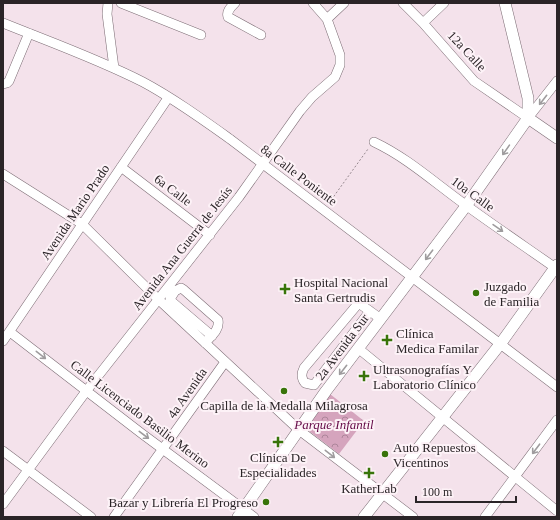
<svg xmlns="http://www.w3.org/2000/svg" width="560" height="520" font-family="Georgia,serif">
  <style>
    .park { fill: url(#park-crowns) }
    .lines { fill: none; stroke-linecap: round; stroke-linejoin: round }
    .minor-casing { stroke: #7d6d75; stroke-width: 10 }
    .major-casing { stroke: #7d6d75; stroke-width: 12 }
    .path { stroke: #96898f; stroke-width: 1; stroke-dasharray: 2 2; stroke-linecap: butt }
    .minor { stroke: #fff; stroke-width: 9 }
    .major { stroke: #fff; stroke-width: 11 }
    .oneway { stroke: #9f9c9e }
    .poi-dot { fill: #387409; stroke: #fdf2f7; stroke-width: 1.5 }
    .labels { text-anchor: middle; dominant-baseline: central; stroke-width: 4; stroke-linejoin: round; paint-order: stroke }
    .street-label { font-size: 13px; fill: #2a2427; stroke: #fdf2f7 }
    .poi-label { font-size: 13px; fill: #2a2427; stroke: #fdf2f7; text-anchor: start }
    .park-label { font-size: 13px; font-style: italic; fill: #630846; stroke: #fdf2f7 }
  </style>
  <defs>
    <pattern id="park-crowns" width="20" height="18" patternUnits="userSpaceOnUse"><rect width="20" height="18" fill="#d5a4bd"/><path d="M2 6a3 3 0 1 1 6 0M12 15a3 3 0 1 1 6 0" fill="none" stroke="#ad859a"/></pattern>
  </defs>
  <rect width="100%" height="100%" fill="#f4e2eb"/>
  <path class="park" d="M 330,394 L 364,421 L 339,454 L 304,427 Z"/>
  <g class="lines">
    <g class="minor-casing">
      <path id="minor" d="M 108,3 L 107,14 L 114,68
        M 121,3 L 201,35
        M 235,3 C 231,7 226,11 228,17 L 261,35
        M 403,3 L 423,23 L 474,81 L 528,118 L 557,81
        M 327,19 L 344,3
        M 3,23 C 50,42 98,59 143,82 C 173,98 202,119 230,139 L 557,387
        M 423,23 L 444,3
        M 3,84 L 7,83 L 9,81 L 29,33
        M 374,142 C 408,158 436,184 467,206 C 496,227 527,248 557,269
        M 121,167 L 210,235
        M 3,174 L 82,224 L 159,300 L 299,430 L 413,517
        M 370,311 L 314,385 L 305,383 C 301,378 301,374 304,368 L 357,305 L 360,304 L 381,319
        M 10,332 L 141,433 L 254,517
        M 3,341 L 168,98
        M 205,343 C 211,336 220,330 218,320 L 184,290 L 181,288 L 175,291 L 170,299 L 171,301 L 212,336
        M 359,349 L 557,511
        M 3,451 L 91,517
        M 3,504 L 87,390 L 239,197 L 300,111 L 312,97 L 335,77 L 340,65 L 340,55 L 327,19 L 313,3
        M 114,517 L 225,362
        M 485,517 L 557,420"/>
    </g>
    <g class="major-casing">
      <path id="major" d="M 505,3 L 528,98 L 528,118
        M 528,118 L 557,138
        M 238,517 L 326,391 L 466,206 L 528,118
        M 364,517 L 501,343 L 557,265"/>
    </g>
    <path class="path" d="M 329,203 L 368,149"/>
    <use href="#minor" class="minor"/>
    <use href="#major" class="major"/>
  </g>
  <defs><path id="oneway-shaft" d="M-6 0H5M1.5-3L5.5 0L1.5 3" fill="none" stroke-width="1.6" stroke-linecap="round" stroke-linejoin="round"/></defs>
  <g class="oneway">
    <use href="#oneway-shaft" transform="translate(543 100) rotate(128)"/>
    <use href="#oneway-shaft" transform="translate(506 150) rotate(125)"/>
    <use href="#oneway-shaft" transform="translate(498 228) rotate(35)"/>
    <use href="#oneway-shaft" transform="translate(429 255) rotate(127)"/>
    <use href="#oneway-shaft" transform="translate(41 355) rotate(38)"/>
    <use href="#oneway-shaft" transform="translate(343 370) rotate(128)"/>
    <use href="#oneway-shaft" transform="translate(144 435) rotate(37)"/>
    <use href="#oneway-shaft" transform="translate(536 449) rotate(127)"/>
    <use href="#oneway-shaft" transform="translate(330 454) rotate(38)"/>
  </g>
  <g class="poi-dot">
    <path d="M283 283h4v4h4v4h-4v4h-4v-4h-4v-4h4z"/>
    <circle cx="476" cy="293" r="4"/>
    <path d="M385 334h4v4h4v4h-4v4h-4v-4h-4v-4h4z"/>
    <path d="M362 370h4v4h4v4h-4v4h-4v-4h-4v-4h4z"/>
    <circle cx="284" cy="391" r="4"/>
    <path d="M276 436h4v4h4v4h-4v4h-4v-4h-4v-4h4z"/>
    <circle cx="385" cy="454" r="4"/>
    <path d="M367 467h4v4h4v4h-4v4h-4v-4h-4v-4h4z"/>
    <circle cx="266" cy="502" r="4"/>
  </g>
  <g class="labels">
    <g class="street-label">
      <text transform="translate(467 51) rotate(47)">12a Calle</text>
      <text transform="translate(299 175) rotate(37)">8a Calle Poniente</text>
      <text transform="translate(173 190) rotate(37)">6a Calle</text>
      <text transform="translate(473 194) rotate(36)">10a Calle</text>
      <text transform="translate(75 212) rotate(-56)">Avenida Mario Prado</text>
      <text transform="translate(182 248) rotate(-52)">Avenida Ana Guerra de Jesús</text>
      <text transform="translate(342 347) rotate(-53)">2a Avenida Sur</text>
      <text transform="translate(187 393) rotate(-55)">4a Avenida</text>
      <text transform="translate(140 414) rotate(37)">Calle Licenciado Basilio Merino</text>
    </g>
    <g class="poi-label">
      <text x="294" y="282">Hospital Nacional<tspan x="294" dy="15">Santa Gertrudis</tspan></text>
      <text x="484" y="286">Juzgado<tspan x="484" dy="15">de Familia</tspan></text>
      <text x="396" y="333">Clínica<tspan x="396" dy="15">Medica Familar</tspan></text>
      <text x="373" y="369">Ultrasonografías Y<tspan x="373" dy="15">Laboratorio Clínico</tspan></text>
      <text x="284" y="405" text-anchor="middle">Capilla de la Medalla Milagrosa</text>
      <text x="393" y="447">Auto Repuestos<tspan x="393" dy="15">Vicentinos</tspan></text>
      <text x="278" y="457" text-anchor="middle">Clínica De<tspan x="278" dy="15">Especialidades</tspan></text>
      <text x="369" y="488" text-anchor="middle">KatherLab</text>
      <text x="258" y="502" text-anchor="end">Bazar y Librería El Progreso</text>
    </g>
    <g class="park-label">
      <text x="334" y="424">Parque Infantil</text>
    </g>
  </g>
  <rect width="560" height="520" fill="none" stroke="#2a2427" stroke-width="8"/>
  <path d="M416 496v6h100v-6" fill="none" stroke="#2a2427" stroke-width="2"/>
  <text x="422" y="496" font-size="12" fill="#2a2427" stroke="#fdf2f7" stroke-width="3" paint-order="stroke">100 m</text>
</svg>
